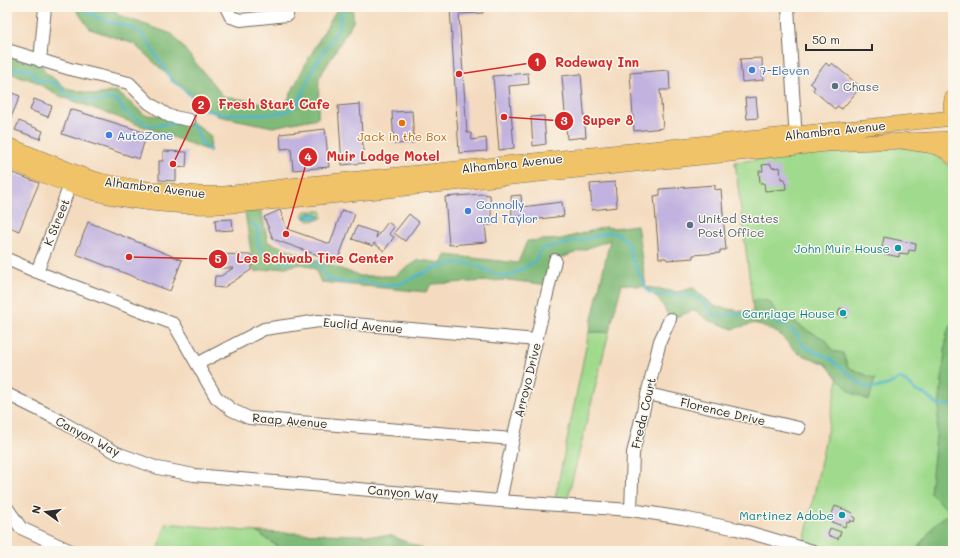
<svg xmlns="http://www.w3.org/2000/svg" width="960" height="558" font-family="Mali,sans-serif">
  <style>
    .green { fill: #a0da8d; stroke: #66825c }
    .forest { fill: #80ba78; stroke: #567252 }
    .water { fill: #50b6cf; stroke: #3e707d }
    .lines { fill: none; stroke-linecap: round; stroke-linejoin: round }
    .stream { stroke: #50b6cf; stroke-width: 2.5 }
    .building { fill: #c1b2e0 }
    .minor-casing { stroke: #71695f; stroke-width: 14 }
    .major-casing { stroke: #71695f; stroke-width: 16 }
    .highway-casing { stroke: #71695f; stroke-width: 18 }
    .minor { stroke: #fff; stroke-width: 12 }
    .major { stroke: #f1c369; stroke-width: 15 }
    .highway { stroke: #f1c369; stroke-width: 17 }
    .shop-dot { fill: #3f7fe0; stroke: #fbf7ec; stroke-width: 1.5 }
    .service-dot { fill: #5c6f8a; stroke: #fbf7ec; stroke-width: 1.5 }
    .food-dot { fill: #e8710a; stroke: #fbf7ec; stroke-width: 1.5 }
    .culture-dot { fill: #0f9aa8; stroke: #fbf7ec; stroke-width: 1.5 }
    .labels { text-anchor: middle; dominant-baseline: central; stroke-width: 3; stroke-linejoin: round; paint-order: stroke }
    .shop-label { font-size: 12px; fill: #366cbe; stroke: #fbf7ec; text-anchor: start }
    .service-label { font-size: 12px; fill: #4e5e75; stroke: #fbf7ec; text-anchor: start }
    .street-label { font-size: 12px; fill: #2b2b2b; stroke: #fbf7ec }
    .food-label { font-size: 12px; fill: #c56008; stroke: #fbf7ec }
    .culture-label { font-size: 12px; fill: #0d838f; stroke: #fbf7ec; text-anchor: end }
    .leader { fill: none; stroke: #d62828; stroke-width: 1.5 }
    .callout-dot { fill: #d62828; stroke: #fbf7ec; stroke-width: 1.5 }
    .mark-label { font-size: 12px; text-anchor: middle; font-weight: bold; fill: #fff }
    .callout-label { font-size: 13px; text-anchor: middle; font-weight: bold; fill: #d62828; stroke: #fbf7ec; stroke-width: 3; stroke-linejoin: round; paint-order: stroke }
  </style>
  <rect width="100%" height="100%" fill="#fbf7ec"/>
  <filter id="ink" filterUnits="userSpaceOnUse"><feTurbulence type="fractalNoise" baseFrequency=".025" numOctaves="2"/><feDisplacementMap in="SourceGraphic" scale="8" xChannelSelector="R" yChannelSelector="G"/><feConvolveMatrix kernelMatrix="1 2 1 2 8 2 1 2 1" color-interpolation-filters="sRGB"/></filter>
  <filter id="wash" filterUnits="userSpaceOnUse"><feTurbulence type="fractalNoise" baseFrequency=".012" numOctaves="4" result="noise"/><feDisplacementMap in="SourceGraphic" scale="16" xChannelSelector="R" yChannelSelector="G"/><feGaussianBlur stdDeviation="0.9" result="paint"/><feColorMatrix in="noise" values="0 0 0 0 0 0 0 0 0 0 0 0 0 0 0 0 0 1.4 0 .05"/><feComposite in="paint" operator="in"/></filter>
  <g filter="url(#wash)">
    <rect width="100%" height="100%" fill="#f4dbbf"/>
    <path class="green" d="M 907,147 C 929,152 939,153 953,171 L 953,512 L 922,541 L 916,551 L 813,551 L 803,548 L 838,379 L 826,364 L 798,353 L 778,333 L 755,323 L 735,162 L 865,148 Z
      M 305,211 L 321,211 L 322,214 L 322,218 C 315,222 307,223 302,215 Z
      M 589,332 L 609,332 L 566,505 L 554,504 Z
      M 166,523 L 257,532 L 284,551 L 158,551 Z"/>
    <path class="forest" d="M 74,7 L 112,7 L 118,15 L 172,34 L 223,96 L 284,107 L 306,63 L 338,7 L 353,7 L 353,22 L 319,78 L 318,118 L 273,127 L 218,116 L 193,98 L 134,44 L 90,29 Z
      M 7,50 L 40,61 L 45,72 L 66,88 L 96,95 L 116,91 L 145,115 L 169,116 L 189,120 L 211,136 L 210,151 L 60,96 L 34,81 L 13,74 L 7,75 Z
      M 261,211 L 268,242 L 360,276 L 394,276 L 419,260 L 443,263 L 446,255 L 518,263 L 527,241 L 562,239 L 605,227 L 613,228 L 637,225 L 646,287 L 677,292 L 693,288 L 716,307 L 753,313 L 752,301 L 760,299 L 770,302 L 776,312 L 792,320 L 808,331 L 825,339 L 833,351 L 843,353 L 848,367 L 875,379 L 869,400 L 852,393 L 838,379 L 826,364 L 798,353 L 778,333 L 755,323 L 733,329 L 708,320 L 695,310 L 670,319 L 661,302 L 646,287 L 622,284 L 609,332 L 589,332 L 610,240 L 555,260 L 549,285 L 508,280 L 432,284 L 426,292 L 321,282 L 315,269 L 303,264 L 254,272 L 245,212 Z
      M 953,323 L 953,551 L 916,551 L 935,524 L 950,512 L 930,493 L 947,332 Z
      M 257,532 L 392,536 L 428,551 L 284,551 Z"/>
    <path class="water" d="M 310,213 L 318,214 L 320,217 L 315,219 L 306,218 L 305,216 Z"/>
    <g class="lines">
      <path class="stream" d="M 81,7 L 89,13 L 109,22 L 130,27 L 141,33 L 148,42 L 172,81 L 183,88 L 203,109 L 216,113 L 259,115 L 286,112 L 298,104 L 314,67 L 339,28 L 343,7
        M 7,70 C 23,70 27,63 37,79 C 55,84 56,79 67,96 L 98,101 L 109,99 L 116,100 L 120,104 L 125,112 L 150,126 L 178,123
        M 189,124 L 197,130 L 201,143 L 210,151
        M 251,223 L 258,228 C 255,249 266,261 287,262 C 292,262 297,258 302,258 C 304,258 306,260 308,260 C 320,264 322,267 327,279 L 347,283 L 361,281 L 383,285 L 397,285 L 435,268 L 454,263 L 466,263 L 477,266 L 494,274 L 506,277 L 523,269 L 535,261 L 538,254 L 544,248 L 591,238 L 608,232 L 618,234 L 628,243 L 632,259 L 648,292 L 658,295 L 670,294 L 696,297 L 706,304 L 713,315 L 724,316 L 734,314 L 748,316 L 759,316 L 766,318 L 783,325 L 791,329 L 798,336 L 803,346 L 829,358 L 865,387 L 876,388 L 890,384 L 900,378 L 910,385 L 916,391 L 924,394 L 938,405 L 953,406"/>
    </g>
    <g id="blocks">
      <path class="building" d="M 450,7 L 483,7 L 483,13 L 459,14 L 467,133 L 471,133 L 472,140 L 486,138 L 487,151 L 459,153 Z
        M 762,58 L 763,80 L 742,82 L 740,59 Z
        M 826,63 L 829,66 L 832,63 L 857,84 L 855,88 L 858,90 L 842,109 L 837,106 L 835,109 L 813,90 L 815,87 L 810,83 Z
        M 669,70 L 670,90 L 660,90 L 663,128 L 634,131 L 630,73 Z
        M 528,73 L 529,84 L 509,86 L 514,148 L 499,150 L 493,76 Z
        M 581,74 L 586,137 L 567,139 L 562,76 Z
        M 7,91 L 20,96 L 7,127 Z
        M 756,97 L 758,118 L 747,119 L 745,98 Z
        M 34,99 L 52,106 L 48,117 L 30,110 Z
        M 360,104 L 364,163 L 342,165 L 338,106 Z
        M 70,109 L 147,133 L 139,159 L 62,134 Z
        M 412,111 L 414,143 L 394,144 L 392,112 Z
        M 544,116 L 546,144 L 533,146 L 531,117 Z
        M 19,121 L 43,131 L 40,139 L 15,130 Z
        M 325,129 L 329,167 L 293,170 L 291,148 L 281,149 L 280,134 Z
        M 163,151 L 187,152 L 186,167 L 176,166 L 176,181 L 159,180 L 159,161 L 163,161 Z
        M 771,164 L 772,168 L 780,167 L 781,179 L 785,179 L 786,189 L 765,191 L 764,183 L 760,183 L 759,171 L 763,171 L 762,165 Z
        M 13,173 L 39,183 L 19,231 L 7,226 L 7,187 Z
        M 615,182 L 617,207 L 592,210 L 590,184 Z
        M 715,185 L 715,190 L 721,189 L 726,250 L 720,250 L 720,253 L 693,255 L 693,258 L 667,260 L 666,258 L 659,258 L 654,196 L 660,195 L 660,189 Z
        M 482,194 L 490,195 L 492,225 L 485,225 L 487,242 L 449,245 L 445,197 Z
        M 521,195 L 522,207 L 562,202 L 564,216 L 523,221 L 523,216 L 512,217 L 511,196 Z
        M 280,210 L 287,229 L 330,244 L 342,210 L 355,214 L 337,262 L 273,239 L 264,217 Z
        M 409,214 L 419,222 L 405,241 L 394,233 Z
        M 232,219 L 233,230 L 216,231 L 215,220 Z
        M 88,222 L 182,260 L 170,291 L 76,254 Z
        M 388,222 L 394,227 L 389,234 L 394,237 L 384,251 L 374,243 L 373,246 L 352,239 L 357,226 L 377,233 L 376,238 Z
        M 884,237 L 916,244 L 915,251 L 909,250 L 908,254 L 899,253 L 899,257 L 881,253 Z
        M 216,254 L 251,255 L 251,270 L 223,288 L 214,287 L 215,276 L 221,276 L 233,268 L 216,268 Z
        M 840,308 L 848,311 L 846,318 L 838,315 Z
        M 835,506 L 853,513 L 852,516 L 855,518 L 854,522 L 850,520 L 849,523 L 847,522 L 845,527 L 829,521 Z
        M 830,528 L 841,532 L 838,539 L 828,535 Z"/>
    </g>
  </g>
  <g filter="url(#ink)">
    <use href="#blocks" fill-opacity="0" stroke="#71695f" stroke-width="1"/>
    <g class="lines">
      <g class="minor-casing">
        <path id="minor" d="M 226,7 L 231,17 L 241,20 L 287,15
          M 788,7 L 796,142
          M 7,50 L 70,69 L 129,83 L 149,103 L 169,116 L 189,120
          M 40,61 L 45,7
          M 7,259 L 37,272 L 174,324 L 216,397 L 232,410 L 249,418 L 513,439
          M 37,272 L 73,177
          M 197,364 L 264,329 L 319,321 L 537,340
          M 7,394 L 55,418 L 117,453 L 158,468 L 194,475 L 500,501 L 631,510 L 683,518 L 737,529 L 813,551
          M 648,394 L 799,428
          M 500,501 L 513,439 L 555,260
          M 7,508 L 21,528 L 71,551
          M 631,510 L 633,453 L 660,341 L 670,319"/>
      </g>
      <g class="major-casing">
        <path id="major" d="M 7,145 L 84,176 L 100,181 L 139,188 L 199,194 L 225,194 L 290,186 L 953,118
          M 7,160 C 35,172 63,184 92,192 C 125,201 161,205 194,206 C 223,208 253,203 282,201 L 827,144 L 953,139"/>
      </g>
      <g class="highway-casing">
        <path id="highway" d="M 953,99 L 952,107 L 953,109
          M 906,141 C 923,144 941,143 953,156"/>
      </g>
      <use href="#minor" class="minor"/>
      <use href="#major" class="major"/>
      <use href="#highway" class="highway"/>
    </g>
  </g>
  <g class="shop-dot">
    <circle cx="752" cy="70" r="4"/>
    <circle cx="109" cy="135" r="4"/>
    <circle cx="468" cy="211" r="4"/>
  </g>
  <g class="service-dot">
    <circle cx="835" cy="86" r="4"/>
    <circle cx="690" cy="225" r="4"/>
  </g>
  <circle class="food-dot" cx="402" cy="123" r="4"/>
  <g class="culture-dot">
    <circle cx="898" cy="248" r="4"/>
    <circle cx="843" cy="313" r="4"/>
    <circle cx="842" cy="515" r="4"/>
  </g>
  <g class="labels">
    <g class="shop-label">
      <text x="760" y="70">7-Eleven</text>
      <text x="117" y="135">AutoZone</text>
      <text x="476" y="204">Connolly<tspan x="476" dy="14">and Taylor</tspan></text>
    </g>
    <g class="service-label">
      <text x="843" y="86">Chase</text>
      <text x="698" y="218">United States<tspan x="698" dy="14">Post Office</tspan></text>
    </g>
    <g class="street-label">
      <text transform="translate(835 130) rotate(-6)">Alhambra Avenue</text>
      <text transform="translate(512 163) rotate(-6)">Alhambra Avenue</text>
      <text transform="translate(155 187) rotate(7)">Alhambra Avenue</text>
      <text transform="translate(56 222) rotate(-68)">K Street</text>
      <text transform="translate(363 325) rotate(5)">Euclid Avenue</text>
      <text transform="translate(527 380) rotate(-76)">Arroyo Drive</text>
      <text transform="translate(723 411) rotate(13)">Florence Drive</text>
      <text transform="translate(643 413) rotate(-77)">Freda Court</text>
      <text transform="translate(290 420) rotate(5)">Raap Avenue</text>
      <text transform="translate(88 436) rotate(28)">Canyon Way</text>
      <text transform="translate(403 492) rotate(5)">Canyon Way</text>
    </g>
    <g class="food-label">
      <text x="402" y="136">Jack in the Box</text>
    </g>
    <g class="culture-label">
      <text x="890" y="248">John Muir House</text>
      <text x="835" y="313">Carriage House</text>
      <text x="834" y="515">Martinez Adobe</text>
    </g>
  </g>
  <path class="leader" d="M459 74L537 62M173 164L201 105M504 117L564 121M286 234L308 157M129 257L218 259"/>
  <g class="callout-dot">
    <circle cx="459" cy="74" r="4"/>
    <circle cx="173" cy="164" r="4"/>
    <circle cx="504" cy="117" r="4"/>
    <circle cx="286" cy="234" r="4"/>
    <circle cx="129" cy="257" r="4"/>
    <circle cx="537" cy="62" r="10"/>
    <circle cx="201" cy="105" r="10"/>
    <circle cx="564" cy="121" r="10"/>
    <circle cx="308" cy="157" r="10"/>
    <circle cx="218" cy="259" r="10"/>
  </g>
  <g class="mark-label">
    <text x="537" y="66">1</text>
    <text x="201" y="109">2</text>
    <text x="564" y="125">3</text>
    <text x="308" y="161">4</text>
    <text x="218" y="263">5</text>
  </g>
  <g class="callout-label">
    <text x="597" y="67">Rodeway Inn</text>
    <text x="274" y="109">Fresh Start Cafe</text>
    <text x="608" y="125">Super 8</text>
    <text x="383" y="161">Muir Lodge Motel</text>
    <text x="315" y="263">Les Schwab Tire Center</text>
  </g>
  <rect width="960" height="558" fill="none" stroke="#fbf7ec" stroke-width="24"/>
  <g transform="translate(46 512) rotate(284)" stroke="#fbf7ec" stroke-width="3" paint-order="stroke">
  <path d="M0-3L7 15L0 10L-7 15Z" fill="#2b2b2b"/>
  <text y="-6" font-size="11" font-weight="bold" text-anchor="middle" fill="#2b2b2b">N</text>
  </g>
  <path d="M806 44v6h66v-6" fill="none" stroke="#2b2b2b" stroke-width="2"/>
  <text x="812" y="44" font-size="12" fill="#2b2b2b" stroke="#fbf7ec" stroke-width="3" paint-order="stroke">50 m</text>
</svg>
